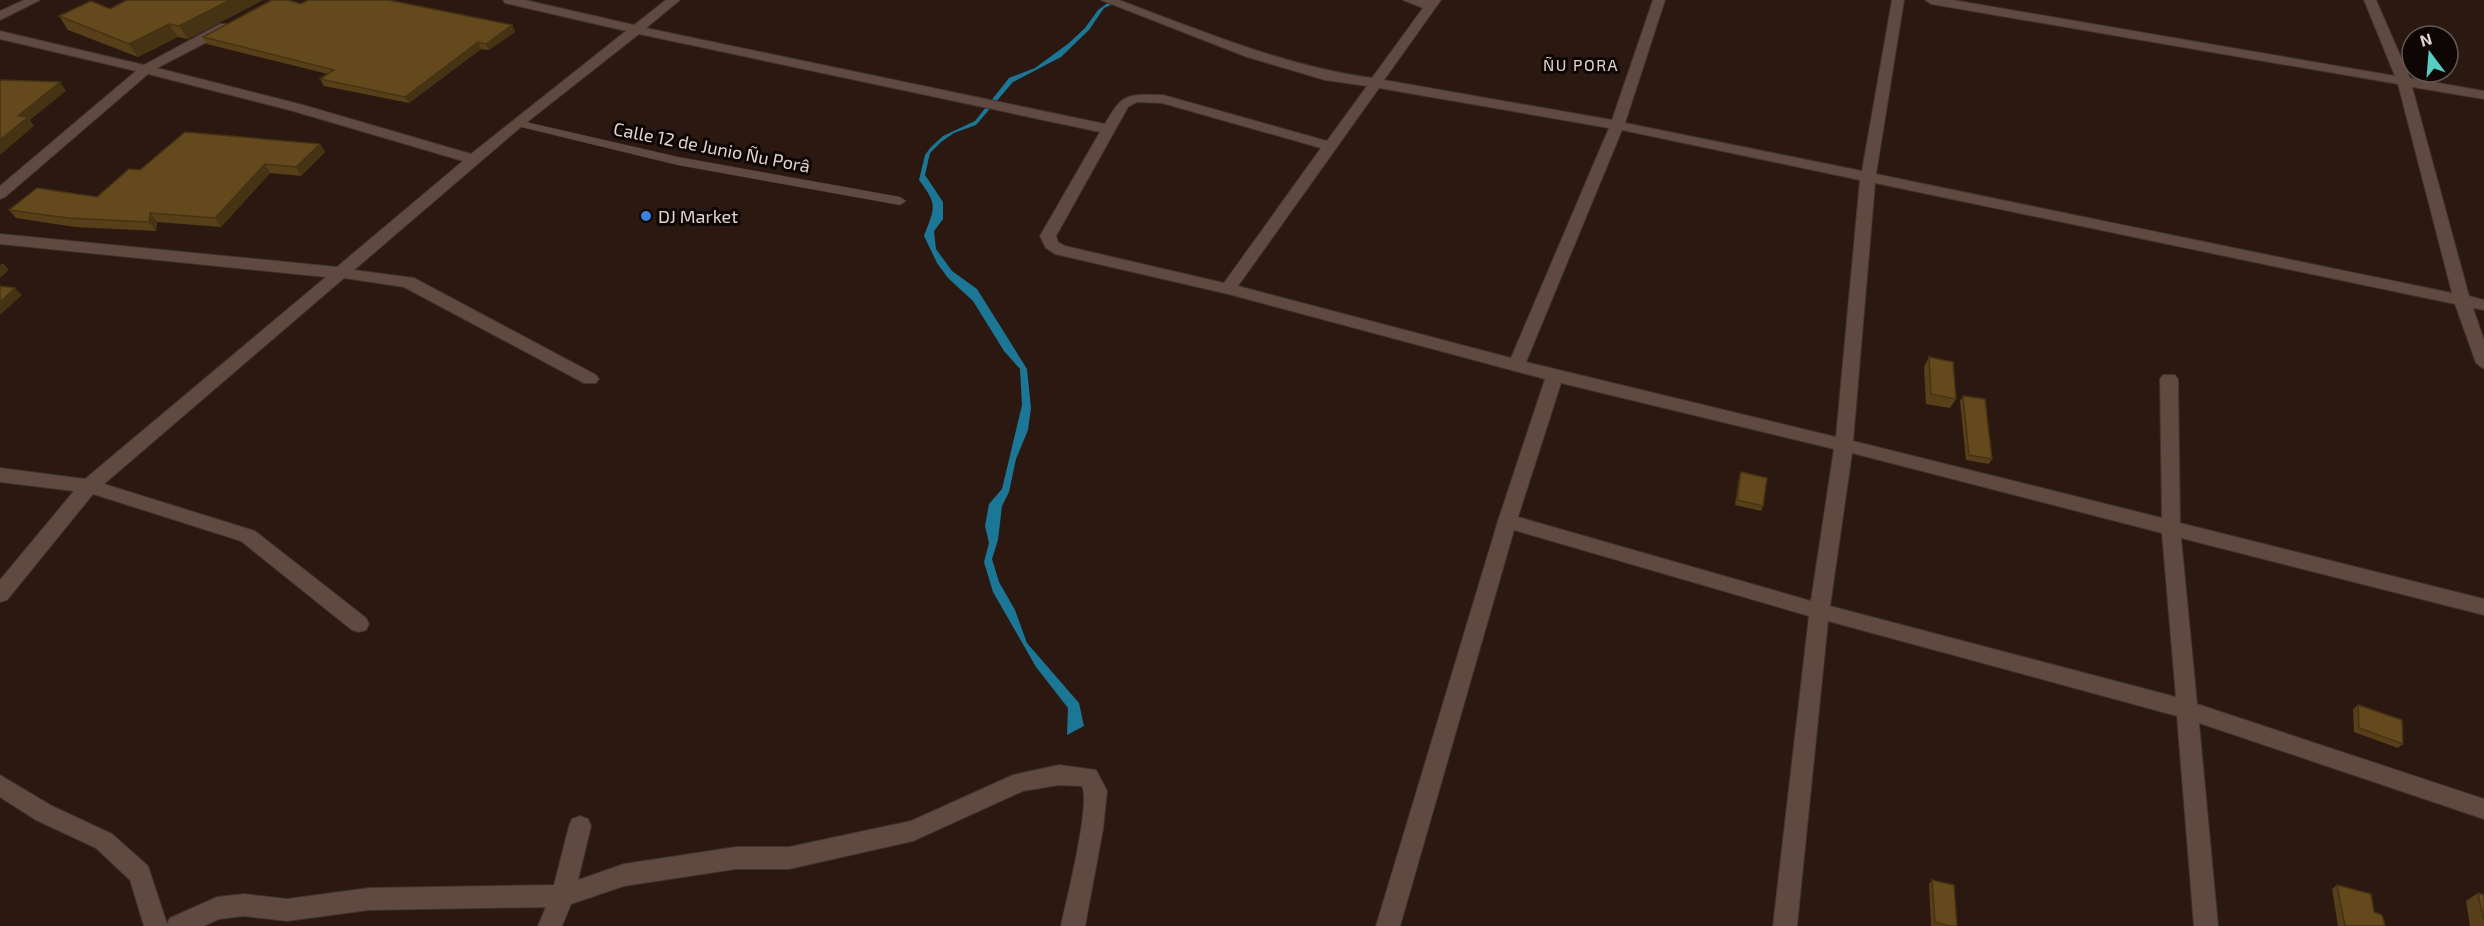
<svg xmlns="http://www.w3.org/2000/svg" width="2484" height="926" font-family="'Exo 2',sans-serif">
  <style>
    .water { fill: #1b7795 }
    .lines { fill: none; stroke-linecap: round; stroke-linejoin: round }
    .service-casing { stroke: #40322e; stroke-width: 1 }
    .minor-casing { stroke: #40322e; stroke-width: 2 }
    .tertiary-casing { stroke: #40322e; stroke-width: 2 }
    .service { fill: #604940; fill-rule: evenodd }
    .minor { fill: #604940; fill-rule: evenodd }
    .tertiary { fill: #604940; fill-rule: evenodd }
    .wall { fill: #563f19 }
    .shaded-wall { fill: #463314 }
    .building { fill: #64491d; stroke: #463314; stroke-width: 1.5 }
    .shop-dot { fill: #3f7fe0; stroke: #0d0604; stroke-width: 2 }
    .labels { text-anchor: middle; dominant-baseline: central; stroke-width: 6; stroke-linejoin: round; paint-order: stroke }
    .far-neighbourhood-label { font-size: 16px; letter-spacing: 1.5px; fill: #e1d3cd; stroke: #0d0604 }
    .street-label { font-size: 18px; fill: #e1d3cd; stroke: #0d0604 }
    .poi-label { font-size: 18px; fill: #e1d3cd; stroke: #0d0604; text-anchor: start }
  </style>
  <rect width="100%" height="100%" fill="#2b1810"/>
  <path class="water" d="M 1112,0 L 1123,0 L 1104,8 L 1089,30 L 1061,57 L 1013,82 L 976,125 L 954,133 L 941,142 L 930,153 L 925,175 L 943,202 L 943,219 L 934,231 L 936,249 L 952,271 L 977,289 L 1027,369 L 1031,408 L 1028,430 L 1016,459 L 1009,492 L 1002,506 L 998,540 L 992,559 L 999,582 L 1015,610 L 1027,643 L 1079,703 L 1084,726 L 1067,735 L 1068,708 L 1036,667 L 993,592 L 984,562 L 989,543 L 985,526 L 989,504 L 1002,489 L 1022,405 L 1020,369 L 1004,351 L 973,301 L 948,278 L 937,263 L 924,236 C 935,207 938,205 919,180 L 925,155 L 931,147 L 943,136 L 975,121 L 1009,78 L 1035,68 L 1069,43 L 1085,28 L 1098,10 Z"/>
  <g class="lines">
    <g class="service-casing">
      <path id="service" d="M 517,120 L 678,157 L 900,197 L 906,201 L 900,205 L 678,165 L 513,125 L 513,121 Z"/>
    </g>
    <g class="minor-casing">
      <path id="minor" d="M 503,0 L 525,0 L 634,25 L 666,0 L 680,0 L 646,28 L 1105,124 C 1122,93 1128,94 1163,95 L 1327,141 L 1367,86 L 1325,80 L 1247,57 L 1101,0 L 1119,0 C 1202,31 1284,66 1372,78 L 1423,8 L 1403,0 L 1441,0 L 1384,80 L 1612,120 L 1653,0 L 1665,0 L 1625,123 L 1862,171 L 1892,0 L 1904,0 L 1876,174 L 2452,293 L 2398,84 L 1931,4 L 1925,0 L 1953,0 L 2395,76 L 2364,0 L 2376,0 L 2410,78 L 2484,91 L 2484,99 L 2412,87 L 2469,296 L 2484,300 L 2484,310 L 2473,308 L 2484,340 L 2484,369 L 2476,363 L 2455,304 L 1875,183 L 1853,441 L 2162,518 L 2160,379 L 2163,375 L 2175,375 L 2178,379 L 2180,523 L 2484,599 L 2484,615 L 2181,538 L 2197,704 L 2484,799 L 2484,819 L 2199,723 L 2218,926 L 2194,926 L 2177,716 L 1828,621 L 1797,926 L 1773,926 L 1809,616 L 1514,530 L 1400,926 L 1376,926 L 1498,521 L 1545,379 L 1228,294 L 1055,254 L 1046,248 L 1040,236 L 1100,132 L 639,34 L 522,126 L 354,270 L 414,278 L 596,375 L 599,379 L 596,383 L 584,383 L 404,287 L 344,278 L 104,484 L 255,531 L 366,618 L 369,624 L 366,630 L 359,632 L 352,630 L 241,541 L 93,494 L 7,600 L 0,602 L 0,580 L 74,491 L 0,482 L 0,468 L 85,479 L 326,277 L 0,244 L 0,234 L 337,267 L 463,161 L 293,111 L 148,74 L 5,197 L 0,199 L 0,186 L 136,71 L 0,39 L 0,31 L 144,65 L 220,24 L 230,24 L 230,30 L 157,68 L 303,105 L 471,154 L 626,31 L 505,3 ZM 1379,88 L 1609,128 L 1511,358 L 1238,286 ZM 1137,102 L 1162,103 L 1321,148 L 1224,283 L 1065,246 L 1058,242 L 1056,236 L 1128,107 ZM 1622,130 L 1860,180 L 1836,437 L 1526,362 ZM 1561,383 L 1834,449 L 1811,601 L 1518,517 ZM 1852,453 L 2162,533 L 2176,697 L 1830,606 Z
        M 1059,765 L 1096,770 L 1107,791 L 1103,829 L 1085,926 L 1061,926 C 1066,902 1091,804 1082,786 L 1059,785 L 1023,791 L 913,841 L 789,869 L 736,869 L 624,886 L 571,904 L 562,926 L 538,926 L 546,907 L 369,910 L 287,921 L 244,916 L 219,919 L 204,926 L 144,926 L 130,880 L 96,848 L 36,820 L 0,797 L 0,775 L 52,806 L 112,834 L 148,866 L 167,924 L 170,918 L 217,897 L 244,894 L 287,899 L 369,888 L 554,885 L 569,826 L 572,819 L 580,816 L 588,819 L 591,826 L 578,880 L 624,864 L 736,847 L 789,847 L 911,821 L 1013,775 Z"/>
    </g>
    <g class="tertiary-casing">
      <path id="tertiary" d="M 24,0 L 40,0 L 0,20 L 0,11 Z"/>
    </g>
    <use href="#service" class="service"/>
    <use href="#minor" class="minor"/>
    <use href="#tertiary" class="tertiary"/>
  </g>
  <path class="wall" d="M 263,0 L 188,39 L 178,37 L 138,57 L 68,30 L 59,16 L 110,9 Z
    M 301,4 L 512,25 L 515,32 L 489,50 L 481,49 L 409,103 L 324,86 L 320,79 L 328,74 L 207,44 L 203,37 Z
    M 320,144 L 325,152 L 301,176 L 270,173 L 221,227 L 157,222 L 156,231 L 75,227 L 16,218 L 9,210 L 97,197 L 140,170 Z
    M 1929,357 L 1956,399 L 1950,408 L 1926,404 L 1924,367 Z
    M 1963,396 L 1992,459 L 1989,464 L 1966,460 L 1960,401 Z
    M 1741,472 L 1763,506 L 1761,511 L 1735,505 L 1739,477 Z
    M 2358,705 L 2403,744 L 2398,748 L 2354,732 L 2353,709 Z
    M 1932,880 L 1957,926 L 1931,926 L 1929,884 Z
    M 2337,885 L 2374,912 L 2385,926 L 2338,926 L 2332,889 Z
    M 2478,893 L 2484,895 L 2484,926 L 2470,926 L 2466,901 Z"/>
  <path class="shaded-wall" d="M 230,0 L 263,0 L 188,39 L 179,26 Z
    M 169,24 L 178,37 L 138,57 L 129,44 Z
    M 512,25 L 515,32 L 489,50 L 486,44 Z
    M 478,42 L 481,49 L 409,103 L 405,97 Z
    M 60,82 L 66,91 L 30,120 L 34,126 L 0,155 L 0,140 L 18,116 Z
    M 320,144 L 325,152 L 301,176 L 296,167 Z
    M 265,164 L 270,173 L 221,227 L 215,218 Z
    M 150,213 L 157,222 L 156,231 L 149,222 Z
    M 3,263 L 9,270 L 0,278 L 0,265 Z
    M 15,288 L 22,295 L 0,315 L 0,302 Z"/>
  <path class="building" d="M 127,0 L 230,0 L 179,26 L 169,24 L 129,44 L 59,16 L 91,1 L 110,9 Z
    M 272,0 L 288,0 L 301,4 L 308,0 L 388,0 L 512,25 L 486,44 L 478,42 L 405,97 L 320,79 L 334,70 L 203,37 Z
    M 0,80 L 60,82 L 18,116 L 28,117 L 0,140 Z
    M 185,132 L 320,144 L 296,167 L 265,164 L 215,218 L 150,213 L 149,222 L 68,218 L 9,210 L 37,188 L 97,197 L 129,169 L 140,170 Z
    M 0,286 L 15,288 L 0,302 Z
    M 1929,357 L 1953,362 L 1956,399 L 1931,394 Z
    M 1963,396 L 1985,399 L 1992,459 L 1969,455 Z
    M 1741,472 L 1767,478 L 1763,506 L 1737,500 Z
    M 2358,705 L 2402,720 L 2403,744 L 2359,728 Z
    M 1932,880 L 1954,885 L 1957,926 L 1950,926 L 1935,922 Z
    M 2337,885 L 2371,894 L 2374,912 L 2382,915 L 2385,926 L 2345,926 Z
    M 2478,893 L 2484,895 L 2484,919 L 2483,918 Z"/>
  <circle class="shop-dot" cx="646" cy="216" r="6"/>
  <g class="labels">
    <g class="far-neighbourhood-label">
      <text x="1581" y="64">ÑU PORA</text>
    </g>
    <g class="street-label">
      <text transform="translate(712 147) rotate(11)">Calle 12 de Junio Ñu Porâ</text>
    </g>
    <g class="poi-label">
      <text x="658" y="216">DJ Market</text>
    </g>
  </g>
  <g transform="translate(2430 54) rotate(344)"><circle r="28" fill="#0d0604" stroke="#625854" stroke-width="1.5"/>
  <path d="M0-4.5L10 22L0 15L-10 22Z" fill="#56cec3"/>
  <text y="-9" font-size="16" font-weight="bold" text-anchor="middle" fill="#e1d3cd">N</text>
  </g>
</svg>
